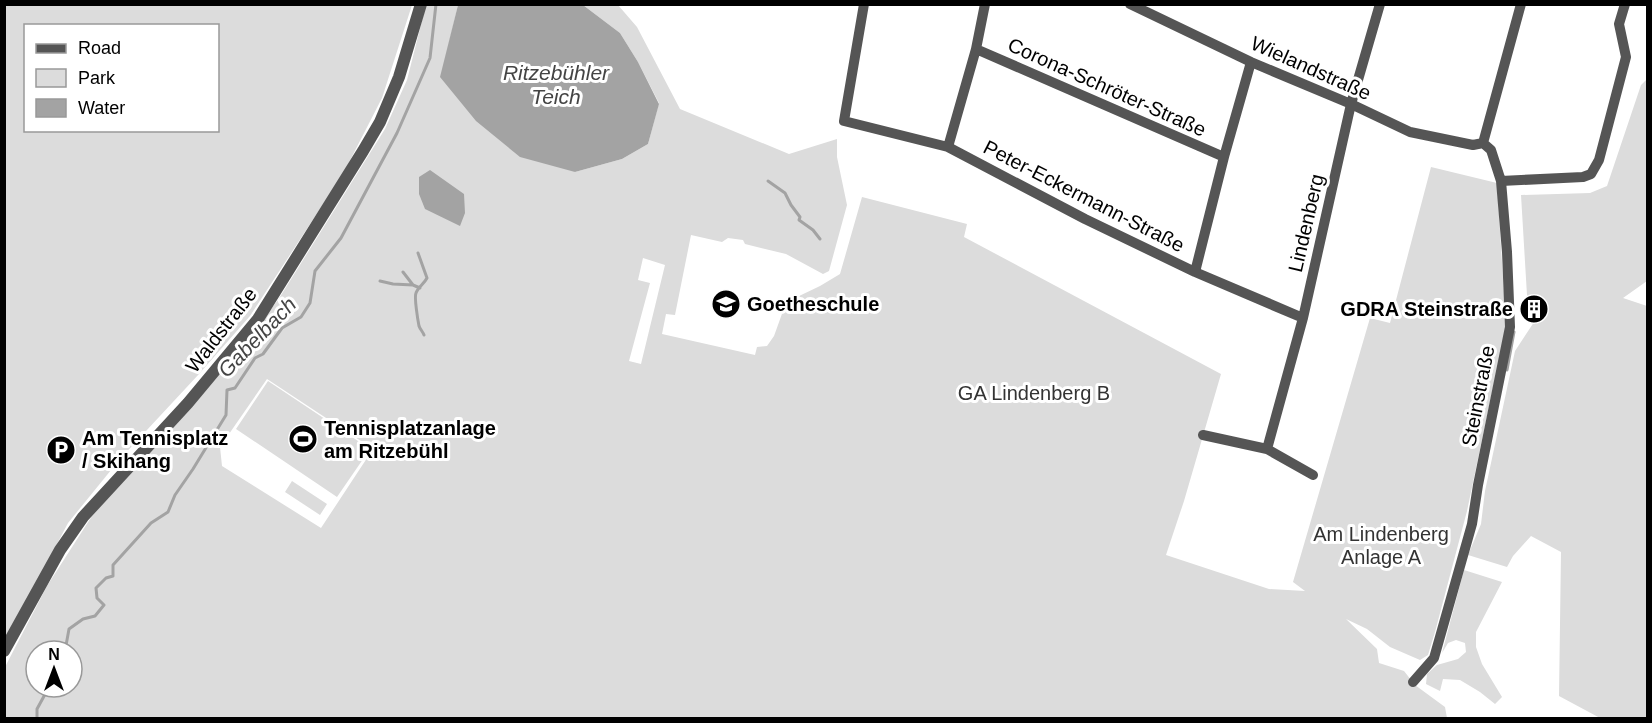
<svg xmlns="http://www.w3.org/2000/svg" width="1652" height="723" font-family="Arial,sans-serif">
  <style>
    .green { fill: #dcdcdc; fill-rule: evenodd }
    .water { fill: #a3a3a3 }
    .lines { fill: none; stroke-linecap: round; stroke-linejoin: round }
    .stream { stroke: #a3a3a3; stroke-width: 3 }
    .minor { stroke: #555; stroke-width: 10 }
    .tertiary { stroke: #555; stroke-width: 12 }
    .labels { text-anchor: middle; dominant-baseline: central; stroke-width: 6; stroke-linejoin: round; paint-order: stroke }
    .street-label { font-size: 20px; fill: #000; stroke: #fff }
    .poi-label { font-size: 20px; font-weight: bold; fill: #000; stroke: #fff; text-anchor: start }
    .park-label { font-size: 20px; fill: #333; stroke: #fff }
    .water-label { font-size: 21px; font-style: italic; fill: #444; stroke: #fff }
  </style>
  <rect width="100%" height="100%" fill="#fff"/>
  <path class="green" d="M 4,5 L 412,5 L 382,98 L 344,172 L 250,316 L 199,374 L 120,459 L 68,523 L 4,645 ZM 26,26 L 218,26 L 218,130 L 26,130 Z
    M 426,5 L 458,5 L 441,77 L 575,172 L 622,159 L 648,144 L 659,103 L 638,62 L 620,33 L 583,5 L 618,5 L 637,27 L 680,109 L 789,154 L 837,139 L 837,157 L 847,205 L 829,271 L 823,274 L 786,254 L 745,244 L 743,240 L 728,238 L 722,242 L 691,235 L 675,315 L 666,314 L 662,334 L 755,355 L 757,347 L 767,346 L 774,336 L 783,311 L 797,297 L 820,286 L 840,274 L 862,197 L 967,224 L 964,237 L 1221,374 L 1184,501 L 1166,555 L 1269,589 L 1305,591 L 1293,582 L 1370,318 L 1390,323 L 1431,167 L 1497,183 L 1506,326 L 1467,511 L 1435,632 L 1428,655 L 1420,660 L 1390,647 L 1367,629 L 1346,619 L 1377,649 L 1379,663 L 1404,671 L 1415,685 L 1445,707 L 1447,718 L 5,718 L 5,667 L 47,586 L 92,516 L 234,355 L 278,300 L 385,129 L 407,80 ZM 643,258 L 665,265 L 641,364 L 629,361 L 650,283 L 638,280 ZM 267,379 L 373,449 L 321,528 L 222,466 L 220,447 ZM 36,651 L 72,651 L 72,687 L 36,687 Z
    M 1647,79 L 1647,281 L 1623,298 L 1647,306 L 1647,718 L 1600,718 L 1559,696 L 1561,552 L 1531,536 L 1513,556 L 1507,567 L 1468,555 L 1481,524 L 1485,491 L 1515,351 L 1538,316 L 1528,312 L 1521,195 L 1590,193 L 1607,186 L 1641,85 Z
    M 268,381 L 370,449 L 337,497 L 236,429 Z
    M 292,481 L 327,504 L 320,515 L 285,492 Z
    M 1464,570 L 1502,582 L 1476,632 L 1476,647 L 1482,664 L 1502,697 L 1495,704 L 1480,692 L 1460,680 L 1443,679 L 1440,691 L 1426,684 L 1427,674 L 1437,665 L 1458,659 L 1466,652 L 1465,643 L 1456,640 L 1448,643 L 1442,653 Z"/>
  <path class="water" d="M 458,5 L 583,5 L 620,33 L 638,62 L 659,104 L 648,144 L 622,159 L 575,172 L 520,157 L 476,121 L 440,77 Z
    M 430,170 L 464,194 L 465,213 L 460,226 L 425,209 L 419,194 L 419,177 Z"/>
  <g class="lines">
    <path class="stream" d="M 768,181 L 785,193 L 791,205 L 800,217 L 799,220 L 813,230 L 820,239
      M 418,253 L 427,278 C 424,284 418,287 416,293 C 414,297 418,321 419,326 C 420,329 423,332 424,335
      M 403,272 L 413,285
      M 380,281 L 393,284 L 413,285 L 420,288
      M 1507,370 L 1514,332
      M 65,651 L 69,629 L 83,619 L 95,616 L 104,605 L 97,598 L 96,588 L 106,578 L 113,576 L 113,565 L 151,523 L 168,512 L 175,495 L 193,469 L 226,415 L 227,390 L 235,388 L 255,358 L 263,354 L 282,328 L 301,317 L 310,303 L 315,271 L 341,238 L 397,133 L 430,58 L 436,4
      M 37,718 L 37,709 L 49,687"/>
    <path class="minor" d="M 864,4 L 844,121 L 948,147 L 1085,219 L 1195,272 L 1303,318
      M 1130,4 L 1251,62 L 1351,104 L 1410,132 L 1473,145 L 1483,143
      M 976,49 L 1224,157
      M 948,147 L 976,49 L 985,4
      M 1501,181 L 1583,177 L 1591,174 L 1599,160 L 1626,57 L 1619,24 L 1625,4
      M 1195,272 L 1224,157 L 1251,62
      M 1203,435 L 1267,449
      M 1313,475 L 1267,449 L 1303,318 L 1351,104 L 1380,4
      M 1413,682 L 1434,658 L 1472,524 L 1478,485 L 1510,327 L 1507,252 L 1501,181 L 1491,150 L 1483,143 L 1521,4"/>
    <path class="tertiary" d="M 4,651 L 60,550 L 83,517 L 188,403 L 258,319 L 363,151 L 380,122 L 399,77 L 421,4"/>
  </g>
  <defs>
    <g id="school-disc" transform="scale(1.5)"><circle r="9.5" fill="#000" stroke="#fff"/><path d="M0-5L7-2L0 1L-7-2ZM-4 1L0 2.5L4 1V4Q0 6-4 4Z" fill="#fff"/></g>
    <g id="building-disc" transform="scale(1.5)"><circle r="9.5" fill="#000" stroke="#fff"/><path d="M-4-6H4V6H1V3H-1V6H-4ZM-2.5-4.3h1.7v1.8h-1.7ZM.8-4.3h1.7v1.8H.8ZM-2.5-1h1.7V.8h-1.7ZM.8-1h1.7V.8H.8Z" fill="#fff"/></g>
    <g id="stadium-disc" transform="scale(1.5)"><circle r="9.5" fill="#000" stroke="#fff"/><path d="M0-5a6.5 5 0 1 0 0 10a6.5 5 0 1 0 0-10ZM-3.5-1.8h7v3.6h-7Z" fill="#fff"/></g>
    <g id="parking-disc" transform="scale(1.5)"><circle r="9.5" fill="#000" stroke="#fff"/><path d="M-3.5-5.5H1a3.5 3.5 0 0 1 0 7H-1V5.5H-3.5ZM-1-3.4V-.6H.8a1.4 1.4 0 0 0 0-2.8Z" fill="#fff"/></g>
  </defs>
  <g fill-rule="evenodd">
    <use href="#school-disc" x="726" y="304"/>
    <use href="#building-disc" x="1534" y="309"/>
    <use href="#stadium-disc" x="303" y="439"/>
    <use href="#parking-disc" x="61" y="450"/>
  </g>
  <g class="labels">
    <g class="street-label">
      <text transform="translate(1311 68) rotate(24)">Wielandstraße</text>
      <text transform="translate(1107 87) rotate(24)">Corona-Schröter-Straße</text>
      <text transform="translate(1084 196) rotate(27)">Peter-Eckermann-Straße</text>
      <text transform="translate(1306 223) rotate(-77)">Lindenberg</text>
      <text transform="translate(221 330) rotate(-52)">Waldstraße</text>
      <text transform="translate(1478 396) rotate(-79)">Steinstraße</text>
    </g>
    <g class="poi-label">
      <text x="747" y="304">Goetheschule</text>
      <text x="1513" y="309" text-anchor="end">GDRA Steinstraße</text>
      <text x="324" y="428">Tennisplatzanlage<tspan x="324" dy="23">am Ritzebühl</tspan></text>
      <text x="82" y="438">Am Tennisplatz<tspan x="82" dy="23">/ Skihang</tspan></text>
    </g>
    <g class="park-label">
      <text x="1034" y="393">GA Lindenberg B</text>
      <text x="1381" y="534">Am Lindenberg<tspan x="1381" dy="23">Anlage A</tspan></text>
    </g>
    <g class="water-label">
      <text x="556" y="72">Ritzebühler<tspan x="556" dy="24">Teich</tspan></text>
      <text transform="translate(257 337) rotate(-46)">Gabelbach</text>
    </g>
  </g>
  <rect width="1652" height="723" fill="none" stroke="#000000" stroke-width="12"/>
  <rect x="24" y="24" width="195" height="108" fill="#ffffff" stroke="#999999" stroke-width="1.5"/>
  <rect x="36" y="44" width="30" height="9" fill="#555555" stroke="#999999" stroke-width="1.5"/>
  <text x="78" y="54" font-size="18" fill="#000000">Road</text>
  <rect x="36" y="69" width="30" height="18" fill="#dcdcdc" stroke="#999999" stroke-width="1.5"/>
  <text x="78" y="84" font-size="18" fill="#000000">Park</text>
  <rect x="36" y="99" width="30" height="18" fill="#a3a3a3" stroke="#999999" stroke-width="1.5"/>
  <text x="78" y="114" font-size="18" fill="#000000">Water</text>
  <g transform="translate(54 669)"><circle r="28" fill="#ffffff" stroke="#999999" stroke-width="1.5"/>
  <path d="M0-4.5L10 22L0 15L-10 22Z" fill="#000000"/>
  <text y="-9" font-size="16" font-weight="bold" text-anchor="middle" fill="#000000">N</text>
  </g>
</svg>
